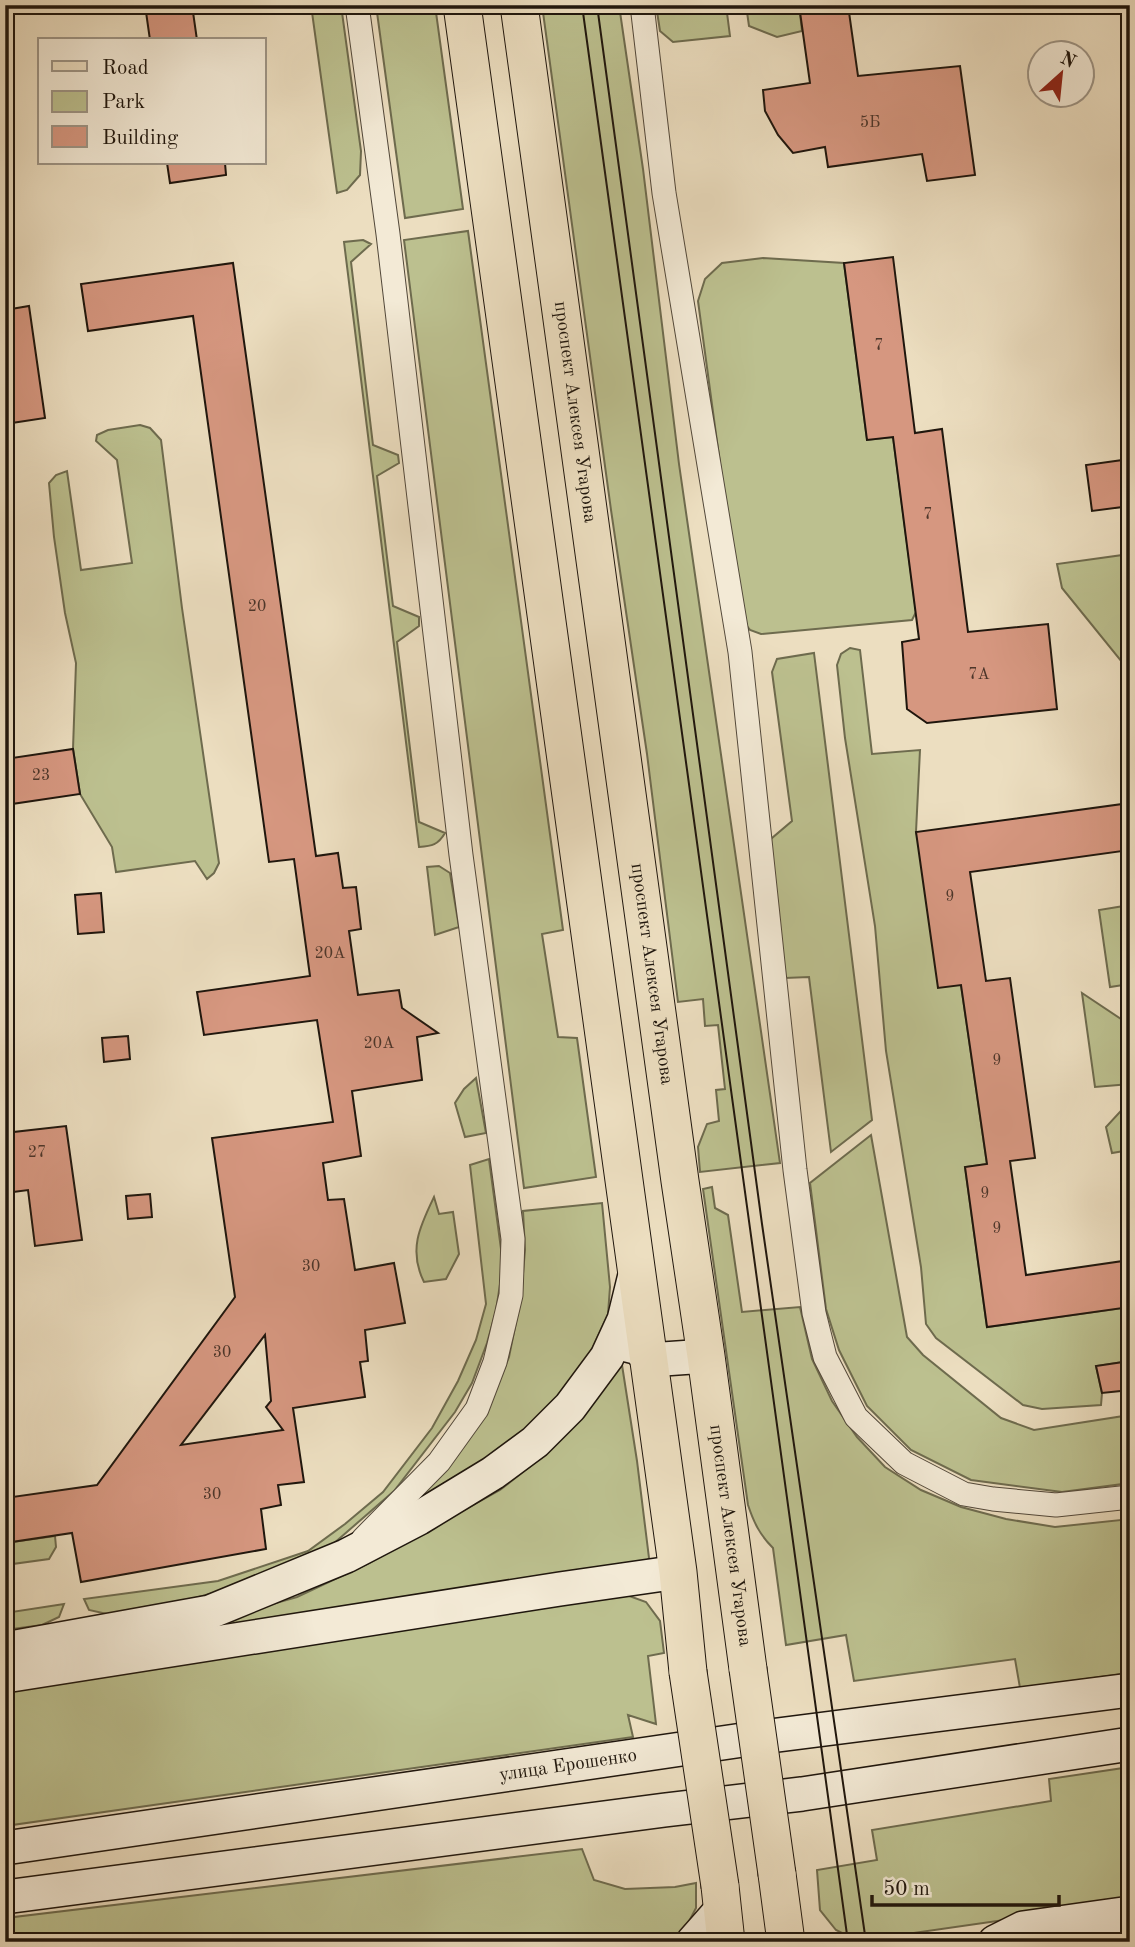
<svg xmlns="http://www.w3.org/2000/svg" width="1135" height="1947" font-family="'Old Standard TT',serif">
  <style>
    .green { fill: #bcc08f; stroke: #6e6b4e; stroke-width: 2 }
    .building { fill: #d69780; stroke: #1f160d; stroke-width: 2; fill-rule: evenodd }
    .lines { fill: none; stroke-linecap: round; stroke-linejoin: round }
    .street-casing { stroke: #52483a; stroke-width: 25 }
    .secondary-casing { stroke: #1f160d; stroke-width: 36 }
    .primary-casing { stroke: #1f160d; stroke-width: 39 }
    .street { stroke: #f3ead6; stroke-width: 23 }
    .secondary { stroke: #f3ead6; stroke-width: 33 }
    .primary { stroke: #ecdec0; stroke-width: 37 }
    .tram { stroke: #1f160d; stroke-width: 2 }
    .primary-bridge-casing { stroke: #1f160d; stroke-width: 39; stroke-linecap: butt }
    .primary-bridge { stroke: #ecdec0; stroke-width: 37 }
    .labels { text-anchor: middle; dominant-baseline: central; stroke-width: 5; stroke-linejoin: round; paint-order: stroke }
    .number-label { font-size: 16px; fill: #4d362a }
    .street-label { font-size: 19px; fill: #1f160d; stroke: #f3ead6 }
  </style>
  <rect width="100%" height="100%" fill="#ecdec0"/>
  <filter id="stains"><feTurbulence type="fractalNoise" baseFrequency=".00286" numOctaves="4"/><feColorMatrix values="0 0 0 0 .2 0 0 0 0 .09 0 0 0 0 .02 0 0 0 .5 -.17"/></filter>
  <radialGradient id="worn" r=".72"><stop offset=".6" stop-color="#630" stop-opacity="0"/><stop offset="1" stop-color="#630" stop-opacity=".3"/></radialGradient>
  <path class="green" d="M 311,5 L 341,5 L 361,151 L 360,175 L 347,190 L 337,193 Z
    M 376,5 L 435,5 L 463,209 L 405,218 Z
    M 542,5 L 619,5 L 643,169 L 679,464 L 780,1163 L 700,1172 L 698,1147 L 707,1124 L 719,1121 L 716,1090 L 725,1089 L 718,1025 L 705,1026 L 703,999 L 678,1002 L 647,754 L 611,510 Z
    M 656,5 L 726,5 L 730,36 L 673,42 L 660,31 Z
    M 746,5 L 799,5 L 802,31 L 777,37 L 749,26 Z
    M 468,231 L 563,930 L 542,934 L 558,1037 L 577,1038 L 596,1177 L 524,1188 L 404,240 Z
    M 363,240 L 371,244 L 351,262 L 373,445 L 398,455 L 399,463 L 377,476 L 393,606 L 419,617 L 419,626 L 397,642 L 419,822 L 445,833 C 438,845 432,846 419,847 L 344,242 Z
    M 763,258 L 844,263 L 867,440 L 893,437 L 916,612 L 912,620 L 761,634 L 750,630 L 741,619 L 698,301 L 705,279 L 722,263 Z
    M 140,425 L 150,428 L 161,440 L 182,608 L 219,863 L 214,873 L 207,879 L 195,861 L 116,872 L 112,847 L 80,794 L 73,749 L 76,663 L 65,613 L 54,537 L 49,483 L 56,475 L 67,471 L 81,570 L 132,563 L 117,460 L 96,441 L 97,435 L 108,430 Z
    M 1130,554 L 1130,672 L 1062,588 L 1057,564 Z
    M 850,648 L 860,650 L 872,754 L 920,750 L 916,832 L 961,985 L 987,1164 L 965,1167 L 987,1327 L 1130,1307 L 1130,1361 L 1096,1366 L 1102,1393 L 1101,1405 L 1042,1409 L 1023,1405 L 936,1338 L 926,1324 L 921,1267 L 886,1051 L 875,926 L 845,738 L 837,665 L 841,654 Z
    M 814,653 L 872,1120 L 831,1152 L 809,977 L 785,978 L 765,844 L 792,821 L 772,672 L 777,659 Z
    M 439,866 L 450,873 L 459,927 L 435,935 L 427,867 Z
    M 1130,905 L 1130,984 L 1110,987 L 1099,910 Z
    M 1082,993 L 1130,1025 L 1130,1084 L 1095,1087 Z
    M 476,1078 L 486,1133 L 465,1137 L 455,1103 L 464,1089 Z
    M 1130,1101 L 1130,1150 L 1112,1153 L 1106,1127 Z
    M 871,1135 L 907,1337 L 923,1355 L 1001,1418 L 1034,1430 L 1130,1415 L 1130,1483 L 1062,1492 L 971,1480 L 911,1450 L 867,1406 L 839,1350 L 826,1309 L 810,1183 Z
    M 489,1159 L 503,1264 L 496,1311 L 487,1343 L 472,1383 L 455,1412 L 394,1491 L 317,1558 L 275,1576 L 184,1601 L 107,1614 L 89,1610 L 84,1599 L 218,1581 L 308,1551 L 345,1524 L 383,1492 L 432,1428 L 458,1381 L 476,1340 L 486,1304 L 470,1165 Z
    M 712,1187 L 715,1208 L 728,1215 L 742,1312 L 800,1307 L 812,1359 L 832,1401 L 857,1437 L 885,1467 L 921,1490 L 961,1507 L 1006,1519 L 1055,1527 L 1130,1519 L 1130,1673 L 1020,1688 L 1015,1659 L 854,1681 L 846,1635 L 786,1645 L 773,1548 C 760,1535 754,1523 748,1505 L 703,1189 Z
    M 434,1197 L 439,1214 L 453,1212 L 459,1254 L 446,1279 L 424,1282 C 408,1250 420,1226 434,1197 Z
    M 602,1203 L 610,1287 L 608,1314 L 584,1366 L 540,1418 L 505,1448 L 395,1516 L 491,1402 L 509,1357 L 521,1297 L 525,1250 L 523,1211 Z
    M 622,1365 L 637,1461 L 649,1558 L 644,1565 L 218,1629 L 220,1619 L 297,1597 L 369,1563 L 500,1490 L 532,1465 L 563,1437 Z
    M 55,1536 L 56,1547 L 49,1559 L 5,1565 L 5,1543 Z
    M 621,1593 L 646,1602 L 660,1621 L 664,1653 L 648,1656 L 656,1724 L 628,1715 L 633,1737 L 5,1826 L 5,1687 Z
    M 64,1604 L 59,1617 L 42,1625 L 5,1630 L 5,1613 Z
    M 1130,1767 L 1130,1902 L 858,1941 L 836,1930 L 820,1910 L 817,1870 L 877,1860 L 872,1830 L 1051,1801 L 1049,1779 Z
    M 582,1849 L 594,1880 L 625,1889 L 675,1887 L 696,1883 L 696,1908 L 685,1929 L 673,1942 L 5,1942 L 6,1918 Z"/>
  <path class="building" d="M 145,5 L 192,5 L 197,40 L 150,40 Z
    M 799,5 L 848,5 L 858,76 L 960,66 L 975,175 L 927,181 L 922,154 L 828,167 L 825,147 L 793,153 L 778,135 L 765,111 L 763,90 L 810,83 Z
    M 167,163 L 225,163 L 226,175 L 170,183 Z
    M 893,257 L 915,433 L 942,429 L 968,632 L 1048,624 L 1057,709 L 927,723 L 907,709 L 902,642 L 919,639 L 893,437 L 867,440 L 844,263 Z
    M 233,263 L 316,856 L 338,853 L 343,888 L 356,887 L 361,929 L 349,931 L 358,995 L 399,990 L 402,1008 L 438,1033 L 417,1037 L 422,1080 L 352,1091 L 361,1156 L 323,1163 L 328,1200 L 344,1199 L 355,1270 L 394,1263 L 405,1323 L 365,1330 L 368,1361 L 360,1362 L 365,1397 L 293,1408 L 304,1482 L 278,1485 L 281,1505 L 261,1509 L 266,1549 L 81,1582 L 72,1533 L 5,1543 L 5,1498 L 97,1485 L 235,1297 L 212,1138 L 333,1122 L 317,1020 L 204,1035 L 197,992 L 310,976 L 294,859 L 269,862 L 193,316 L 88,331 L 81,284 ZM 265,1335 L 271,1401 L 266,1407 L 283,1430 L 181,1445 Z
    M 29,306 L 45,418 L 5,424 L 5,310 Z
    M 1130,459 L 1130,506 L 1092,511 L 1086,465 Z
    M 73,749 L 80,794 L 5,805 L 5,759 Z
    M 1130,803 L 1130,850 L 970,872 L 986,981 L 1010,978 L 1035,1158 L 1010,1161 L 1026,1275 L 1130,1260 L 1130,1307 L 987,1327 L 965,1167 L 987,1164 L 961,985 L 938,988 L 916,832 Z
    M 101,893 L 104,932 L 78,934 L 75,895 Z
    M 128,1036 L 130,1059 L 104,1062 L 102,1038 Z
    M 66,1126 L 82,1240 L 35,1246 L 28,1190 L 5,1193 L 5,1133 Z
    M 150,1194 L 152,1217 L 128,1219 L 126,1196 Z
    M 1130,1361 L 1130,1390 L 1102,1393 L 1096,1366 Z"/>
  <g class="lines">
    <g class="street-casing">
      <path id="street" d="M 357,5 L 388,234 L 461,855 L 513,1239 L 511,1295 L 495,1362 L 477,1409 L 439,1462 L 363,1539
        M 642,5 L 664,193 L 740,652 L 795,1170 L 814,1313 L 825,1357 L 856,1417 L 904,1463 L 964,1494 L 993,1499 L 1056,1505 L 1130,1497"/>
    </g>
    <g class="secondary-casing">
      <g id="secondary">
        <path d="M 627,1345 L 639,1348 L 649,1360 L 706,1356"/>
        <path d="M 5,1649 L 210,1612 L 346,1556 L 419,1518 L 493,1473 L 535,1442 L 570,1407 L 607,1357 L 624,1320 L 635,1275"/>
        <path d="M 5,1676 L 560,1589 L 678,1572"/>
        <path id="s1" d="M 5,1848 L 770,1736 L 1130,1690"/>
        <path d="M 5,1897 L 665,1810 L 802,1794 L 1130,1744"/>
        <path d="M 693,1942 L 722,1909"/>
        <path d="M 995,1942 L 1023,1928 L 1130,1913"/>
        <path d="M 1117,1942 L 1130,1940"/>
      </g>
    </g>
    <g class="primary-casing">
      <g id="primary">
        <path d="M 462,5 L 678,1572 L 688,1672"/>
        <path id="s2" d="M 519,5 L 680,1181 L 706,1356 L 748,1669"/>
        <path d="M 777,1874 L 786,1942"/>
        <path d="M 720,1886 L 726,1942"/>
      </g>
    </g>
    <use href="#street" class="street"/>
    <use href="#secondary" class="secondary"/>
    <use href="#primary" class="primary"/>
    <path class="tram" d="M 582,5 L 848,1942
      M 597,5 L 762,1224 L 866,1942"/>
    <g class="primary-bridge-casing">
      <path id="primary-bridge" d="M 748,1669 L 777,1874
        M 688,1672 L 720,1886"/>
    </g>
    <use href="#primary-bridge" class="primary-bridge"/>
  </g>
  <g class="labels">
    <g class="number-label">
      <text x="870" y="123">5Б</text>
      <text x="879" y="346">7</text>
      <text x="928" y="515">7</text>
      <text x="257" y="607">20</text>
      <text x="979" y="675">7А</text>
      <text x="41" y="776">23</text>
      <text x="950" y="897">9</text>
      <text x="330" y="954">20А</text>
      <text x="379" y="1044">20А</text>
      <text x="997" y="1061">9</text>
      <text x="37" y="1153">27</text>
      <text x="985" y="1194">9</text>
      <text x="997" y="1229">9</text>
      <text x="311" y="1267">30</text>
      <text x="222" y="1353">30</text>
      <text x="212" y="1495">30</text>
    </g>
    <g class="street-label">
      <text stroke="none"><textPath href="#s2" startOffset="411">проспект Алексея Угарова</textPath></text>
      <text stroke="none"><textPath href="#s2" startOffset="978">проспект Алексея Угарова</textPath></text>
      <text stroke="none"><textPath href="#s2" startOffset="1545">проспект Алексея Угарова</textPath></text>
      <text stroke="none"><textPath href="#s1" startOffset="569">улица Ерошенко</textPath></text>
    </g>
  </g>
  <rect width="1135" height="1947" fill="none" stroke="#ecdec0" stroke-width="28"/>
  <rect x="7" y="7" width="1121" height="1933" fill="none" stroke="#1f160d" stroke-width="3.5"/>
  <rect x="14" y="14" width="1107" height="1919" fill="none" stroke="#1f160d" stroke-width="2"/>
  <rect x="38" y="38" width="228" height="126" fill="#f3ead6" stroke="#9e9586" stroke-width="2"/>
  <rect x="52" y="61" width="35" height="10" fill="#ecdec0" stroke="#9e9586" stroke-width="2"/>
  <text x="102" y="74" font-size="21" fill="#1f160d">Road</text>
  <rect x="52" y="91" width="35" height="21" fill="#bcc08f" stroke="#9e9586" stroke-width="2"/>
  <text x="102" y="108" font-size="21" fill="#1f160d">Park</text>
  <rect x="52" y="126" width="35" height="21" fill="#d69780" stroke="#9e9586" stroke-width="2"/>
  <text x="102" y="144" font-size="21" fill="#1f160d">Building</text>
  <g transform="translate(1061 74) rotate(27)"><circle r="33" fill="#f3ead6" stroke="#9e9586" stroke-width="2"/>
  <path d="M0-5L12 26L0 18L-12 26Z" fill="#8f2418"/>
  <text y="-10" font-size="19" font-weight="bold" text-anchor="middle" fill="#1f160d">N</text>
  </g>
  <path d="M872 1895v10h187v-10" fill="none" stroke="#1f160d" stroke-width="3.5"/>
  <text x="883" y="1895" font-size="21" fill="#1f160d" stroke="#f3ead6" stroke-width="5" paint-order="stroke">50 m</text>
  <rect width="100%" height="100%" filter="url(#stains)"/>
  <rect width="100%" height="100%" fill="url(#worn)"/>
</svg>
